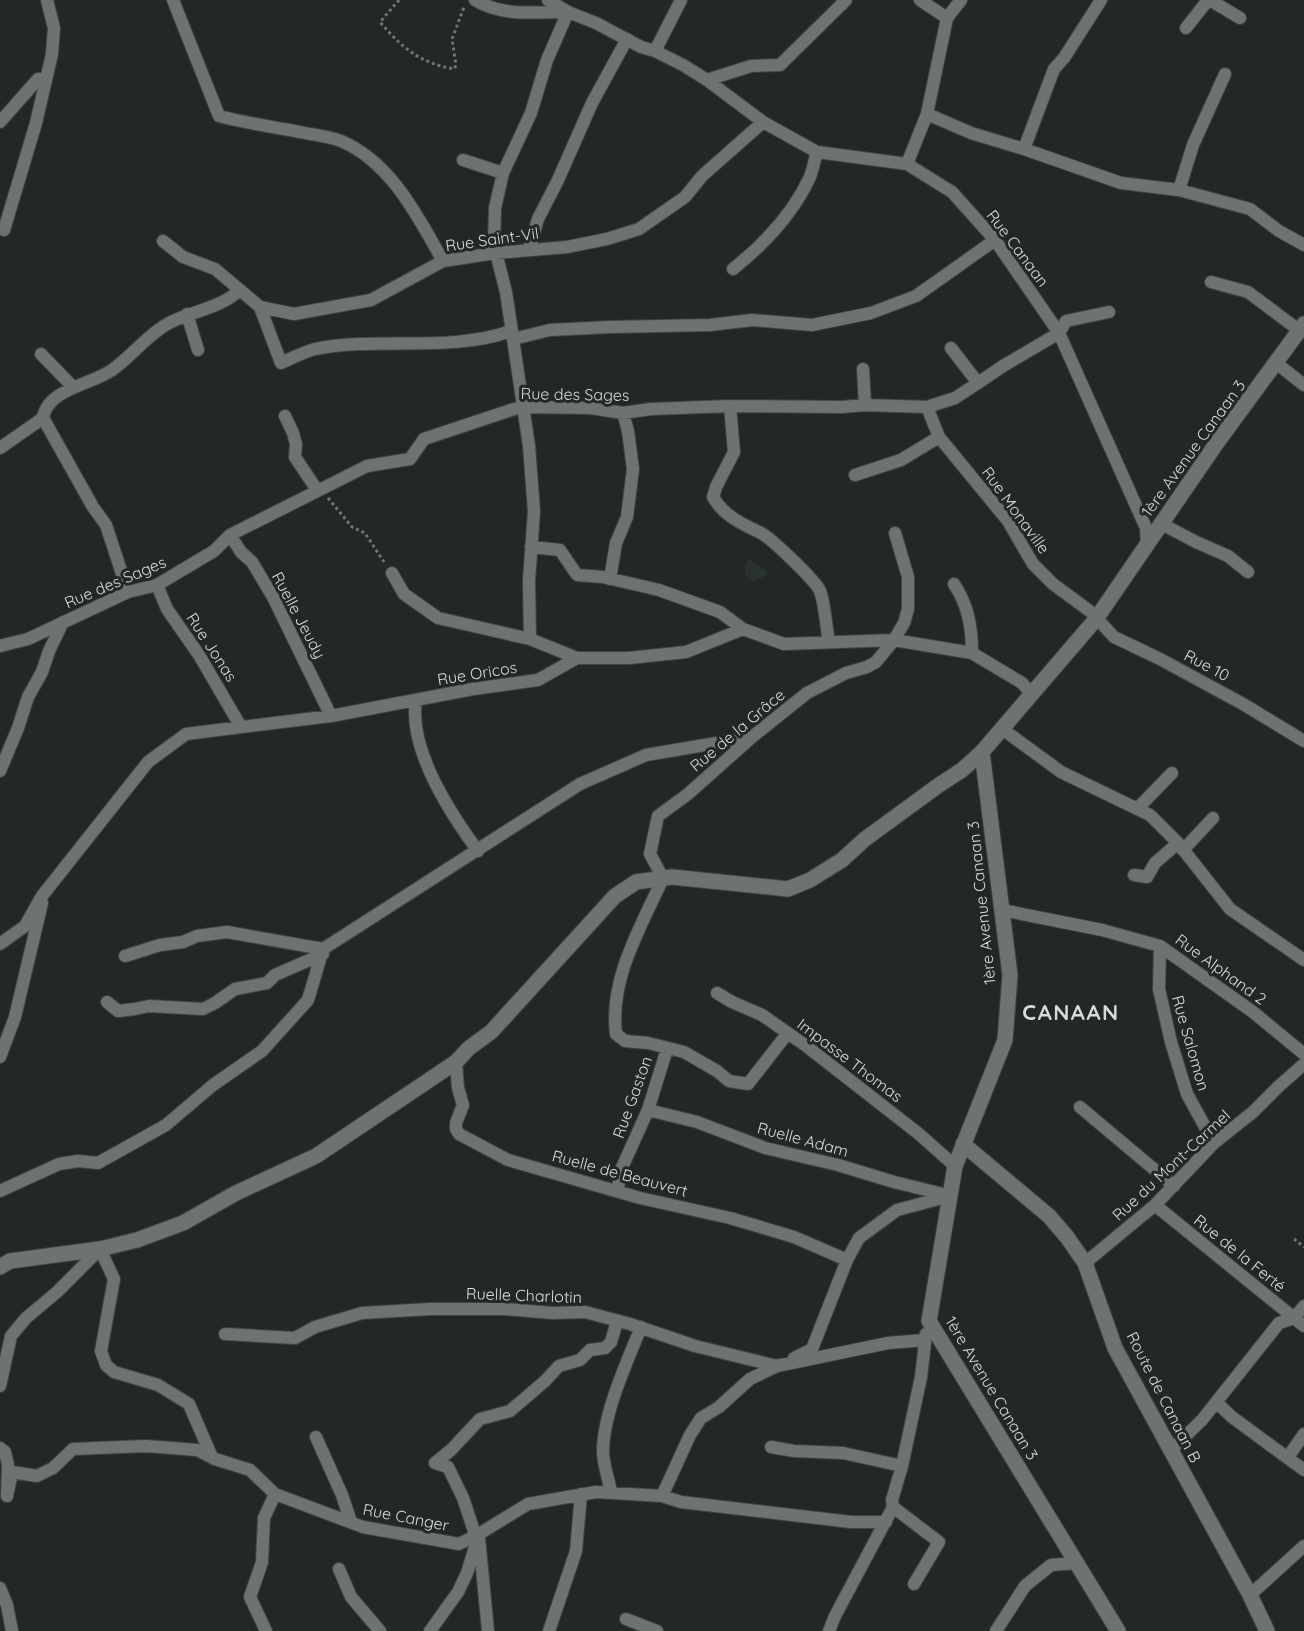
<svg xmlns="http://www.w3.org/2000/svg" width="1304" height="1631" font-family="Quicksand,sans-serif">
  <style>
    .built { fill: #28332f }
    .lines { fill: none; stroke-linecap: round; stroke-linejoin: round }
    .minor-casing { stroke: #414645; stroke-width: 14 }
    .tertiary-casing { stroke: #414645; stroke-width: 17 }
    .secondary-casing { stroke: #414645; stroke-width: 17 }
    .path { stroke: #707473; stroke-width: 3; stroke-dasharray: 3 3; stroke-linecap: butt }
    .minor { stroke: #6d7371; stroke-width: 12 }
    .tertiary { stroke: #6d7371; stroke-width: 15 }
    .secondary { stroke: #6d7371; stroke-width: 15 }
    .labels { text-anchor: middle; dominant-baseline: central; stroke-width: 6; stroke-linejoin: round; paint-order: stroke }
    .street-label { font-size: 16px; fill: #d8dbda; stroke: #232827 }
    .district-label { font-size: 22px; font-weight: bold; letter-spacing: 1.5px; fill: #d8dbda; stroke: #232827 }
  </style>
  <rect width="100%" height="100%" fill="#232827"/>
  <path class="built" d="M 750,558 L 768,573 L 764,577 L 752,581 L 745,574 L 745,564 Z"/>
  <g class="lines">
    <g class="minor-casing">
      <path id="minor" d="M 173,0 L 219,116 C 246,123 273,127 300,132 C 313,135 328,136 341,141 C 391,162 418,217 443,261
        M 475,0 C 502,17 538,12 568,12 L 547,60 L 531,113 L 503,173 L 495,208 L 494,245 L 506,292 L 529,446 L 534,511 L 529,581 L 530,639
        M 548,0 L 568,12 L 596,23 L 641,47 L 655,51 L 683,65 L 707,80 L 763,122 L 817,152 L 907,164 L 952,192 L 995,240 L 1059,333 L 1146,528 L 1147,544
        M 920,0 L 947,18
        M 1210,0 L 1240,18
        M 1186,28 L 1208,0
        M 655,51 L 681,0
        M 707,80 L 751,66 L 780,65 L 846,0
        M 927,114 L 971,133 L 1024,149 L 1121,183 L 1179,190 L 1250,209 L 1279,231 L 1304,245
        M 0,122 L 38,79 L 45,80
        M 1024,149 L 1054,69 L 1064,58 L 1101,0
        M 463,160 L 503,173
        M 907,164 L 927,114 L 947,18 L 961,0
        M 1179,190 L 1193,145 L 1225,74
        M 4,230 L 36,123 L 52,54 L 54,28 L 47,0
        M 163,241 L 183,257 L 215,269 L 240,290
        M 529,250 L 538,219 L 558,180 L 592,103 L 627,39
        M 733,269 C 763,245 792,215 809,179 C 813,171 814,161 817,152
        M 1211,282 L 1248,292 L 1300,331
        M 260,307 L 281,363 C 292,358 304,352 315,349 C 380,336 448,353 511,331
        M 187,314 L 198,350
        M 513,339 L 550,330 L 610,327 L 710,325 L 752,320 L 812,325 L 871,313 L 916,296 L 995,240
        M 951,348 L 978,383
        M 41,354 L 73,387
        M 1276,363 L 1304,385
        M 863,369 L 865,405
        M 730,406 L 734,452 L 716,487 L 713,497 C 724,516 742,524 761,533 C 772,539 815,580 820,591 C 825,604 826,627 829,642
        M 927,407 L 939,437 L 1008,521 L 1033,564 L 1053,584 L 1091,612 L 1114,637 L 1160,659 L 1243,704 L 1304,741
        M 285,416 L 293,433 L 296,444 L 295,457 L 317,490
        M 43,418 L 93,507 L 106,525 L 128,592
        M 0,448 L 43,418 C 47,389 93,384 112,370 C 132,356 148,334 169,323 C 192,311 221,308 240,290 L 260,307 L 294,314 L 371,300 L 443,261 L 495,253 L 567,247 L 607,239 L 639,229 L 685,197 L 702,176 L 763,122
        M 855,475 L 901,460 L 939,437
        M 1160,523 L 1196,542 L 1228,556 L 1248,572
        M 230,535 L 241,552 L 252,562 L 273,597 L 331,716
        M 531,547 L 560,550 L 577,575 L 603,577 L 659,590 L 720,612 L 743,629
        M 392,573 L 404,594 L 438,618 L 530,639 L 577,658
        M 610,579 L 616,543 L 627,517 L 633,469 L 628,431 L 623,413
        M 954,584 C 968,605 972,627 972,653
        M 157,585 L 167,609 L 199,655 L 241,727
        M 0,646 L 28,639 L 128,592 L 157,585 L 214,551 L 230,535 L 367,466 L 410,459 L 424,439 L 514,409 L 523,407 L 591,408 L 623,413 L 651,409 L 730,406 L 842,407 L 865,405 L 927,407 L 955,398 L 978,383 L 1003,366 L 1059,333 L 1066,321 L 1109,312
        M 416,700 C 408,749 450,813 478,851
        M 1001,728 L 1061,772 L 1150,815 L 1178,843 L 1230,909 L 1304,960
        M 0,771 L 18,728 L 28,697 L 42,672 L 49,651 L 63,622
        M 1137,809 L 1172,773
        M 1183,850 L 1213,818
        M 1134,875 L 1147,877 L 1155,863 L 1178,843
        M 1002,910 L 1102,930 L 1160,946 L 1253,1012 L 1304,1054
        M 0,944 L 25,926 L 42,896 L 148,762 L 186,734 L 331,716 L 473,689 L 538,680 L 577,658 L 629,658 L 686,652 L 743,629 L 784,644 L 894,640 L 972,653 L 1022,683 L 1031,693
        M 1160,946 L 1159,989 L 1171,1042 L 1187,1094 L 1214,1143
        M 125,956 L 160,945 L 183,942 L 197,936 L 227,932 L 323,949
        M 717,993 L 732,1002 L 762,1015 L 805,1045 L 919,1134 L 955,1166
        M 107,1002 L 118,1011 L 135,1009 L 149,1006 L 203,1009 L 215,1003 L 235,989 L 267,983 L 275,975 L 323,954
        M 787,1034 L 748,1084 L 729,1081 L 717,1071 L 684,1052 L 648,1043 L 625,1041 L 616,1034 C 609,979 641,927 663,878 L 650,854 L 658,816 L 688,794 L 752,737 L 807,693 L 846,673 L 867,667 L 876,662 L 894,640 L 904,623 L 908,609 L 908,577 L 895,533
        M 0,1057 L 15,1017 L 42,903
        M 456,1062 L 458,1088 L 463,1105 L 456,1123 L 456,1129 L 459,1134 L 508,1160 L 640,1198 L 730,1218 L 794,1237 L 847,1260
        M 1080,1107 L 1174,1186
        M 648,1110 L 697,1122 L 765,1148 L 838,1165 L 894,1182 L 947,1195
        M 0,1191 L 59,1164 L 78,1161 L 98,1163 L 166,1125 L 213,1085 L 262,1051 L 308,1000 L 323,949 L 580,784 L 646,755 L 752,737
        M 618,1191 L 620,1172 L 648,1110 L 667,1049
        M 1155,1205 L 1304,1326
        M 1085,1263 L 1155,1205 L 1214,1143 L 1253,1112 L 1279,1086 L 1304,1064
        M 225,1334 L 295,1338 L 315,1327 L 362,1313 L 430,1309 L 505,1309 L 553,1313 L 585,1312 L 630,1324 L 695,1346 L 777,1366 L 888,1343 L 925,1340
        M 794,1358 L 812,1349 L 847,1260 L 859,1238 L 897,1210 L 950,1196
        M 0,1386 L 11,1336 L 26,1318 L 57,1292 L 100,1249 L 114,1279 L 101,1351 L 106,1365 L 114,1372 L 158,1385 L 189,1404 L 211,1455 L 214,1459
        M 1216,1402 L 1232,1417 L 1304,1470
        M 316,1437 L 342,1495 L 351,1522
        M 771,1447 L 794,1451 L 843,1453 L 902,1466
        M 0,1448 L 5,1452 L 8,1465 L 7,1496 L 12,1472 L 37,1476 L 53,1468 L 73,1449 L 146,1446 L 197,1450 L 215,1459 L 250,1470 L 275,1494 L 363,1527 L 459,1544 L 479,1534 L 528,1504 L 596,1492 L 662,1496 L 681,1502 L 851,1522 L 886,1522
        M 1170,1451 L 1202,1420 L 1279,1323 L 1294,1318 L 1304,1306
        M 1288,1457 L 1304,1434
        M 435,1463 L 451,1450 L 480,1419 L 510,1411 L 545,1381 L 559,1366 L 580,1360 L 590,1350 L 605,1348 L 611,1342 L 617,1321
        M 435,1463 L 448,1467 L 463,1498 L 475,1534 L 479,1534
        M 611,1492 C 609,1480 603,1465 603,1451 C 603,1414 627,1362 641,1327
        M 662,1496 L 690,1435 L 701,1418 L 719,1407 L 750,1379 L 779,1365
        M 893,1507 L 939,1542 L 914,1584
        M 479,1538 L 488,1631
        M 339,1569 L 351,1597 L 380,1631
        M 0,1588 L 7,1605 L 12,1631
        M 1250,1595 L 1304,1546
        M 626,1619 L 657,1631
        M 266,1631 L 250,1597 L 262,1562 L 264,1518 L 275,1494
        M 430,1631 L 458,1592 L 467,1573 L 479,1534
        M 549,1631 L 576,1551 L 581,1494
        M 829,1631 L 835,1616 L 893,1507 L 892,1500 L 902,1466 L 921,1377 L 926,1334
        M 996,1631 L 1025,1586 L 1051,1565 L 1077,1563"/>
    </g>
    <g class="tertiary-casing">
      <path id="tertiary" d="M 963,1144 L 1049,1216 L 1067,1237 L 1085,1263 L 1115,1348 L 1250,1595 L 1267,1631
        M 0,1267 L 10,1261 L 100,1249 L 137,1240 L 183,1223 L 236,1193 L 316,1156 L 456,1062 L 469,1048 L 491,1032 L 615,896 L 636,882 L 672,877 L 788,889 L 810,880 L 842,860 L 865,839 L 939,785 L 962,770 L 982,752"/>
    </g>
    <g class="secondary-casing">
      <path id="secondary" d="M 1118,1631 L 929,1321 L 955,1166 L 1005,1040 L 1010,975 L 982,752 L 1096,619 L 1216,444 L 1304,324"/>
    </g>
    <path class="path" d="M 399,0 L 380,22 C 402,48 420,63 454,69 L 456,65 L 452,39 L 464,7
      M 328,498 L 352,527 L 365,533 L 384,562
      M 1294,1239 L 1304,1247"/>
    <use href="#minor" class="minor"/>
    <use href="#tertiary" class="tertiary"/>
    <use href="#secondary" class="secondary"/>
  </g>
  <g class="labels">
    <g class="street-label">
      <text transform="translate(492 239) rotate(-8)">Rue Saint-Vil</text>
      <text transform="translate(1018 248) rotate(53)">Rue Canaan</text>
      <text transform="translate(575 394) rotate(1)">Rue des Sages</text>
      <text transform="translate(1193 448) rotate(-54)">1ère Avenue Canaan 3</text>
      <text transform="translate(1016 510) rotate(54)">Rue Monaville</text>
      <text transform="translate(115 582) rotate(-23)">Rue des Sages</text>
      <text transform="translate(299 615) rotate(62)">Ruelle Jeudy</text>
      <text transform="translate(212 647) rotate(57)">Rue Jonas</text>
      <text transform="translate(1207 665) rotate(28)">Rue 10</text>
      <text transform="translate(477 673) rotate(-9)">Rue Oricos</text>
      <text transform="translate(737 730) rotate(-40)">Rue de la Grâce</text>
      <text transform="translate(981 903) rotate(-96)">1ère Avenue Canaan 3</text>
      <text transform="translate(1221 969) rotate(36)">Rue Alphand 2</text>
      <text transform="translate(1191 1043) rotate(74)">Rue Salomon</text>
      <text transform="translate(850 1060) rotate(37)">Impasse Thomas</text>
      <text transform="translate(632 1097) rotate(-70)">Rue Gaston</text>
      <text transform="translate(803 1139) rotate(15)">Ruelle Adam</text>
      <text transform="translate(1171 1165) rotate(-43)">Rue du Mont-Carmel</text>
      <text transform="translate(620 1173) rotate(15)">Ruelle de Beauvert</text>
      <text transform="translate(1240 1253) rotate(39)">Rue de la Ferté</text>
      <text transform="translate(524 1295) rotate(2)">Ruelle Charlotin</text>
      <text transform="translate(992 1388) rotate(59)">1ère Avenue Canaan 3</text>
      <text transform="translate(1164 1397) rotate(63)">Route de Canaan B</text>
      <text transform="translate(406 1517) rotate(11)">Rue Canger</text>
    </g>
    <g class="district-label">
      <text x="1071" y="1012">CANAAN</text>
    </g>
  </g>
</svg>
